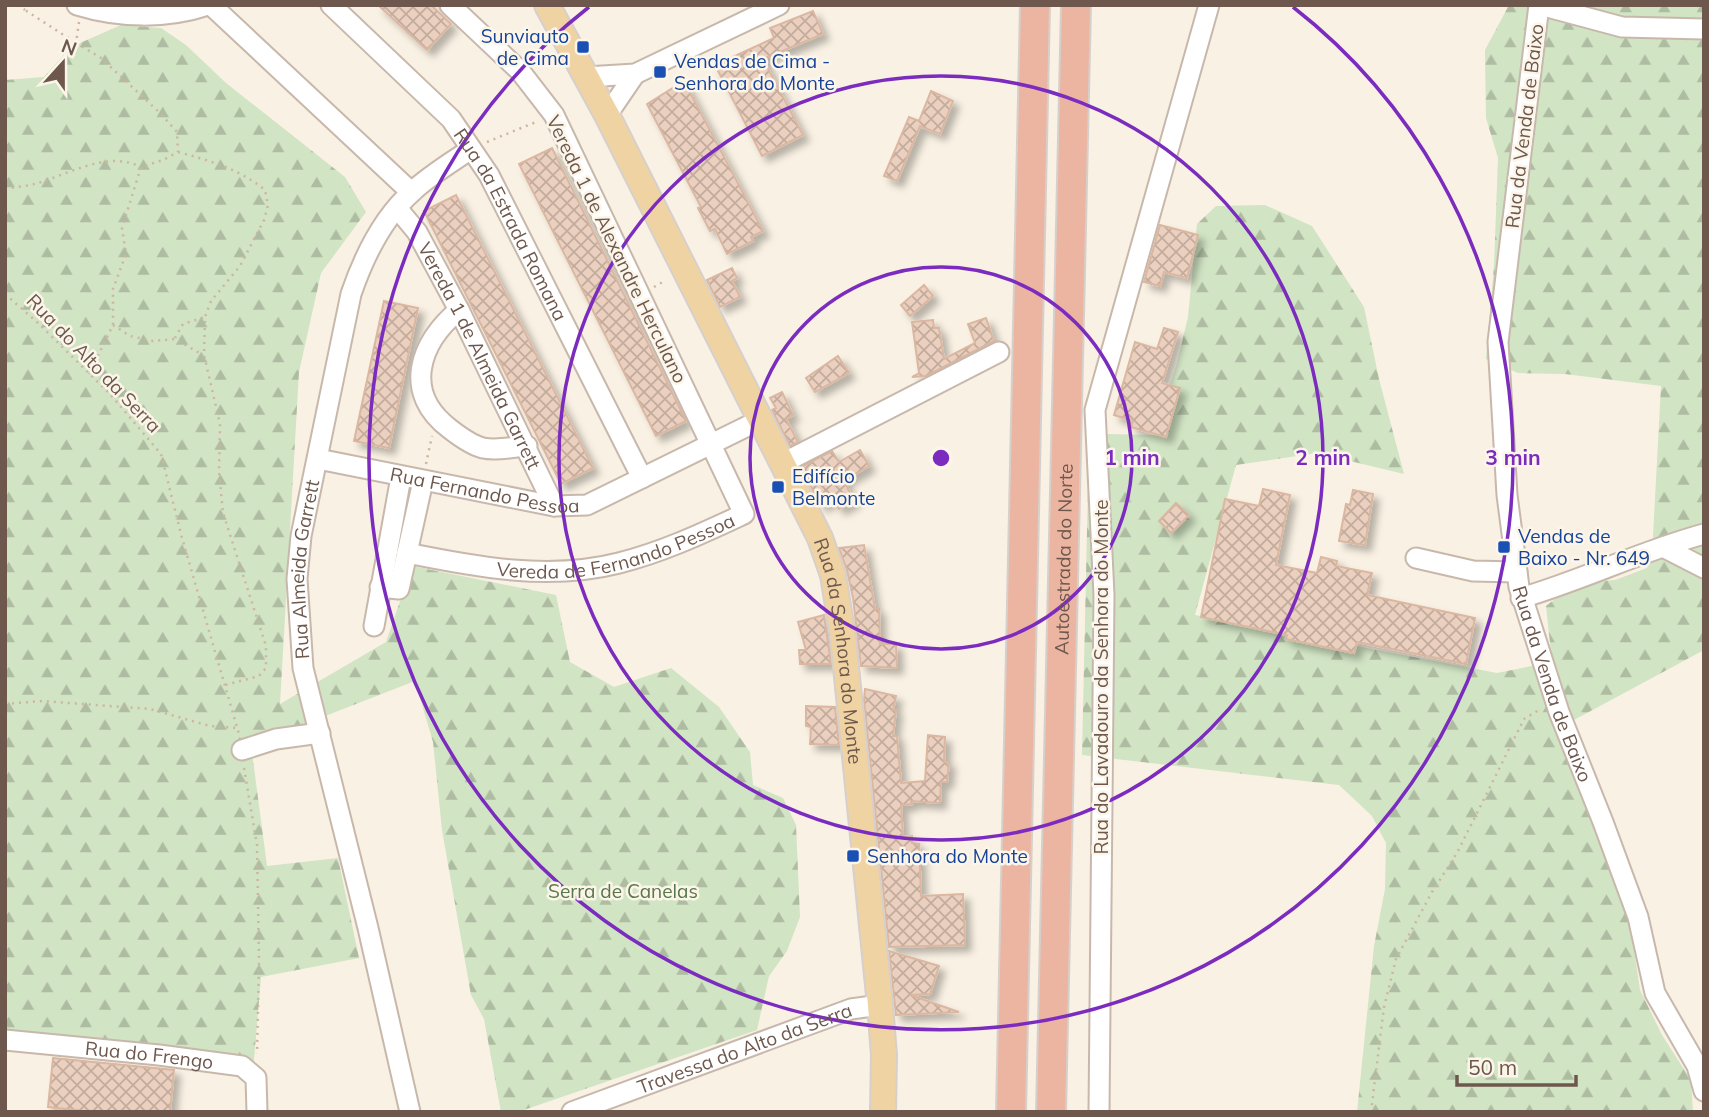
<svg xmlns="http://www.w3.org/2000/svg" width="1709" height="1117" font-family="Mulish,sans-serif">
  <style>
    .forest { fill: url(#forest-firs) }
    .building { fill: url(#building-cross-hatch); stroke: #dbb7a1; stroke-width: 2; filter: url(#shadow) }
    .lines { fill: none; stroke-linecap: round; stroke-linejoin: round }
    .minor-casing { stroke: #c8b8ac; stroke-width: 23 }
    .major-casing { stroke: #d6d0cd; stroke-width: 28 }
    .highway-casing { stroke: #d6d0cd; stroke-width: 32 }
    .path { stroke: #cfb4a2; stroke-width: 2.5; stroke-dasharray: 2 5; stroke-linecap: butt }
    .minor { stroke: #fff; stroke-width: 19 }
    .major { stroke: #f0d3a3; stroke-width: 24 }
    .highway { stroke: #ecb5a2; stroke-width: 28 }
    .ring { fill: none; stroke: #7b2cbf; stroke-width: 3.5 }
    .transit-dot { fill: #1a4fb4; stroke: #fcf5e9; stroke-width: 2.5 }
    .labels { text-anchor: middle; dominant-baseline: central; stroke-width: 5; stroke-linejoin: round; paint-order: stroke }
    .transit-label { font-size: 19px; fill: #164399; stroke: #fcf5e9; text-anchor: start }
    .street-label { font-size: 19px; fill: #6e584d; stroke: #fcf5e9 }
    .park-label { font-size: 19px; fill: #577849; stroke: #fcf5e9 }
    .centre { fill: #7b2cbf; stroke: #fcf5e9; stroke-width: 3.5 }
    .ring-label { font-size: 21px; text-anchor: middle; font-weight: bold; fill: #7b2cbf; stroke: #fcf5e9; stroke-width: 5; stroke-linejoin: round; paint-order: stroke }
  </style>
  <defs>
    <pattern id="forest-firs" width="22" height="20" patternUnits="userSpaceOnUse" patternTransform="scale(1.75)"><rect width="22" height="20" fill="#d1e4c4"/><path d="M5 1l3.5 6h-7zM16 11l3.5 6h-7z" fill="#aebca1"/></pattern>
    <pattern id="building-cross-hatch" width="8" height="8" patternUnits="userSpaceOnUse" patternTransform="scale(1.75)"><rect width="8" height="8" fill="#ebd0bf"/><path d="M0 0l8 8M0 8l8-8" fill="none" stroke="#c3ac9d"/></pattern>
    <filter id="shadow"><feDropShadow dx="6" dy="6" stdDeviation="3.5" flood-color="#0004"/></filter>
  </defs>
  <rect width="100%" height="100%" fill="#f9f1e3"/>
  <path class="forest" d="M 1509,5 L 1704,5 L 1704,650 L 1574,720 L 1576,775 L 1628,910 L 1640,990 L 1662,1035 L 1691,1080 L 1693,1112 L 1357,1112 L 1374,946 L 1385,889 L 1386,843 L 1372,816 L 1339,785 L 1082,755 L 1089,441 L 1108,434 L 1154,435 L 1177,363 L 1188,317 L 1197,224 L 1216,206 L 1265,205 L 1312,226 L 1364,307 L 1379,379 L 1404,474 L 1317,453 L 1236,465 L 1195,615 L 1497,673 L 1552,662 L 1546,606 L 1575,583 L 1615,580 L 1647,568 L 1652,555 L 1661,386 L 1565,374 L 1518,373 L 1486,359 L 1494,266 L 1498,158 L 1486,118 L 1485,50 Z
    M 121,25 L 161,28 L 186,45 L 226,83 L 345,177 L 366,212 L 321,273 L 299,372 L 280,704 L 386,642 L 412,566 L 556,595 L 570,662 L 614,687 L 671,668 L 719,707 L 750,752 L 753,785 L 783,798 L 796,825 L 800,917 L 787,951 L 769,976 L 757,1030 L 518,1112 L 501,1112 L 484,1019 L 471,995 L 442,830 L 433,742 L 415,681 L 251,745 L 267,866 L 338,858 L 359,958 L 261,977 L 252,1083 L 241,1073 L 5,1050 L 5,80 L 44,77 L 71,47 Z"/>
  <path class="building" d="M 378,5 L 431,5 L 451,24 L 427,50 Z
    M 813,11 L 823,34 L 763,59 L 803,135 L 762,156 L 715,65 L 774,38 L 770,28 Z
    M 684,81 L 763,231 L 751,237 L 753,241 L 727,254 L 715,229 L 710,231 L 698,208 L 701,207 L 647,104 Z
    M 931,91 L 953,101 L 940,134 L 920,126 L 897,181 L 884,176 L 909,117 L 919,121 Z
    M 552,148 L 686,421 L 656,436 L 519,164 Z
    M 456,195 L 593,468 L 561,484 L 424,211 Z
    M 1160,225 L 1198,235 L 1187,278 L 1164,272 L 1160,286 L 1144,282 Z
    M 732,268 L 737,278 L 732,281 L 740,297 L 720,307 L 707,280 Z
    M 924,285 L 933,296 L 910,316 L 901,305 Z
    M 384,301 L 418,308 L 389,448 L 354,441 Z
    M 986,318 L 994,341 L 926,376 L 912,377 L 919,373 L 912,322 L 933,320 L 934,328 L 939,328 L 944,359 L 975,343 L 968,324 Z
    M 1164,328 L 1178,332 L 1162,383 L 1180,388 L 1166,437 L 1131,427 L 1133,421 L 1114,415 L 1135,342 L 1157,349 Z
    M 838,356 L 849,373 L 815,392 L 806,378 Z
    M 782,392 L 793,415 L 786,419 L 798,442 L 790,446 L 772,410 L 776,408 L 770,398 Z
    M 860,450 L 869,466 L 844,481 L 854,501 L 839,509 L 834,499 L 821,506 L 801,467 L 832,451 L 839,462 Z
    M 1263,489 L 1290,495 L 1276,565 L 1317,573 L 1321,557 L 1337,561 L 1336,566 L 1372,573 L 1367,595 L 1475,618 L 1466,664 L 1357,642 L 1354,653 L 1286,639 L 1287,635 L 1201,617 L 1225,499 L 1259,506 Z
    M 1353,490 L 1373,494 L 1365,545 L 1339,541 L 1346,504 L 1350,505 Z
    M 1176,503 L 1189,515 L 1171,533 L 1159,521 Z
    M 864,545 L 875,609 L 879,609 L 880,644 L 896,644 L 897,668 L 861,666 L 853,598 L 847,570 L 839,548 Z
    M 824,615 L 831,664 L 800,664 L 799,650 L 806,650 L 798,622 Z
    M 865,689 L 896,696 L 893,710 L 896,710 L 893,736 L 897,736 L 901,783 L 925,781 L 928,735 L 945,737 L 944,762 L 949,762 L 947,782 L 941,782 L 940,803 L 911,801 L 912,804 L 901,805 L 903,837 L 912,836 L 912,843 L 919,844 L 921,896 L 963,894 L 965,945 L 889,947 L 864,700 Z
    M 806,706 L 835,707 L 839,745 L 810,744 L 811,727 L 806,726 Z
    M 889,951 L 939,966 L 930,994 L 910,995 L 959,1012 L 896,1015 Z
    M 53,1058 L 174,1070 L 170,1112 L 94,1112 L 48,1107 Z"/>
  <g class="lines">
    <g class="minor-casing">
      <g id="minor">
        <path d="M 77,5 C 119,18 166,19 208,5"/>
        <path d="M 211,5 L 411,192"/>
        <path id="s1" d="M 331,5 L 451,119 L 489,175 L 642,478"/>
        <path id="s2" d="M 1539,5 L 1498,342 L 1507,495 L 1519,587 L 1559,712 L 1603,822 L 1638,917 L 1655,993 L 1697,1066 L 1704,1091"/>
        <path d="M 1540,5 L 1622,27 L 1704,29"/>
        <path d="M 586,77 L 635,74 L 779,5"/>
        <path d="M 607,115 L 635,74"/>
        <path id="s3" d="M 397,208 L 417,232 L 459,310 L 554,506"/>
        <path d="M 459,310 C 419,343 402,393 450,429 C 459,436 471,445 483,448 C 497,451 513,447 527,446"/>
        <path id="s4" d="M 318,459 L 554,506 L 587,505 L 760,420"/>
        <path d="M 781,464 L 999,352"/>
        <path d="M 1663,547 L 1704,568"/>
        <path id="s5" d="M 407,553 C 476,567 549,581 619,563 C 663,552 703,533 744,514 L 554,115 L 520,71 L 450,5"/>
        <path d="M 1416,558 L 1473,571 L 1517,572"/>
        <path d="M 380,587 L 399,589 L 423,481"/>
        <path d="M 1521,598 C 1583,580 1641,551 1704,534"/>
        <path d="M 374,626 L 401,477"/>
        <path d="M 242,750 L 276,739 L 320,733"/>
        <path id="s6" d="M 5,1040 L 159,1055 L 242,1066 L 256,1078 L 257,1112"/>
        <path id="s7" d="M 410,1112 L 368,928 L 303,668 L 297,579 L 301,536 L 351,294 C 364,256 382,218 413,191 C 430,175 452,162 471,149"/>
        <path id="s8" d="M 572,1112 L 851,1009 L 880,1005"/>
        <path d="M 1099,1112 L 1104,595 L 1095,410 L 1209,5"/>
      </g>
    </g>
    <g class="major-casing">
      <g id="major">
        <path id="s9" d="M 547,5 L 607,115 L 820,538 L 833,575 L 843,637 L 880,1005 L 884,1055 L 883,1112"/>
      </g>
    </g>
    <g class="highway-casing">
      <g id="highway">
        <path d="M 1011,1112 L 1035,5"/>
        <path id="s10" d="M 1051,1112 L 1076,5"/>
      </g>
    </g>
    <path class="path" d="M 18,5 L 25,10
      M 28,5 L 25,10 L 76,43
      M 79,22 L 76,43 L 101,58 L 160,113 L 177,132 L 178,152 L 163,160 L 141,167 L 122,228 L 126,254 L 113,289 L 113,325 L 89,374
      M 487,142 L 536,122
      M 178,152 C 211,161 239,169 265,190 L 268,205 L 264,220 L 240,266 L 211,301 L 205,317 L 204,355 L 220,424 L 219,472 L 223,513 L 266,646 L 266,668 L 259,676 L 225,685
      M 5,189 C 16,187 28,186 38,183 C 68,174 110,150 140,167
      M 654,287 L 666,280
      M 5,294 L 38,323 L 110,394 L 161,454 L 182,538 L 239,734
      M 113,325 L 130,336 L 153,341 L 175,339 L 203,355
      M 175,338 L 183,324 L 205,317
      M 426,464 L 432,436
      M 5,704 L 42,701 L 150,709 L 210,726 L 238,728
      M 244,768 L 257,845 L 259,960 L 257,1054
      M 1371,1112 L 1384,1007 L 1396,959 L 1432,892 L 1457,853 L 1524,719 L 1539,710"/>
    <use href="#minor" class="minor"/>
    <use href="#major" class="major"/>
    <use href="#highway" class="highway"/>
  </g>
  <g class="ring">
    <circle cx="941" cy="458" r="191"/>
    <circle cx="941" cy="458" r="382"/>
    <path d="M1293 7A572 572 0 1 1 589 7"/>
  </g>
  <g class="transit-dot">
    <rect x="576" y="40" width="14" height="14" rx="3.5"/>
    <rect x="653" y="65" width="14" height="14" rx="3.5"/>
    <rect x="771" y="480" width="14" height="14" rx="3.5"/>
    <rect x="1497" y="540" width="14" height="14" rx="3.5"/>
    <rect x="846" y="849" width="14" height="14" rx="3.5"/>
  </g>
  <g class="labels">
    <g class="transit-label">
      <text x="569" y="36" text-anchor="end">Sunviauto<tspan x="569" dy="22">de Cima</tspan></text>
      <text x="674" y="61">Vendas de Cima -<tspan x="674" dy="22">Senhora do Monte</tspan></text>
      <text x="792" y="476">Edifício<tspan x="792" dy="22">Belmonte</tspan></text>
      <text x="1518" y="536">Vendas de<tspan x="1518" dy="22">Baixo - Nr. 649</tspan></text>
      <text x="867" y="856">Senhora do Monte</text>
    </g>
    <g class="street-label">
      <text transform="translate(1524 126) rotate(-83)">Rua da Venda de Baixo</text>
      <text stroke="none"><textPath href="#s1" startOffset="287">Rua da Estrada Romana</textPath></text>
      <text transform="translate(617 249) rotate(64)">Vereda 1 de Alexandre Herculano</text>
      <text stroke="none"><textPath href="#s3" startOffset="170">Vereda 1 de Almeida Garrett</textPath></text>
      <text transform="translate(94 363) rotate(46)">Rua do Alto da Serra</text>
      <text stroke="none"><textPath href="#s4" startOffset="170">Rua Fernando Pessoa</textPath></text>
      <text stroke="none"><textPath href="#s5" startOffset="214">Vereda de Fernando Pessoa</textPath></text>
      <text stroke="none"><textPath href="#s10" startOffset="553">Autoestrada do Norte</textPath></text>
      <text stroke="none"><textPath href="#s7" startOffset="556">Rua Almeida Garrett</textPath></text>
      <text stroke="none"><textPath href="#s9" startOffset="714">Rua da Senhora do Monte</textPath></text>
      <text transform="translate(1101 677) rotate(-90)">Rua do Lavadouro da Senhora do Monte</text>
      <text stroke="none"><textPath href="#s2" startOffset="688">Rua da Venda de Baixo</textPath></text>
      <text stroke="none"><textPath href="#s8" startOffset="184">Travessa do Alto da Serra</textPath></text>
      <text stroke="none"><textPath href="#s6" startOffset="145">Rua do Frengo</textPath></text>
    </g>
    <g class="park-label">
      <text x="623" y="891">Serra de Canelas</text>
    </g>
  </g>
  <circle cx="941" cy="458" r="10" class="centre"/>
  <g class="ring-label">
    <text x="1132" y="465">1 min</text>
    <text x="1323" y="465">2 min</text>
    <text x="1513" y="465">3 min</text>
  </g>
  <rect width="1709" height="1117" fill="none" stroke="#6e584d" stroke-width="14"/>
  <g transform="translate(63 63) rotate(21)" stroke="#fcf5e9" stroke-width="5" paint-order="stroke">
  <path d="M0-5L12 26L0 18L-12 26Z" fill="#6e584d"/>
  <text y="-10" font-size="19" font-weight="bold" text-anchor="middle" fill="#6e584d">N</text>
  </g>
  <path d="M1457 1075v10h119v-10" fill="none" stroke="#6e584d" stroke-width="3.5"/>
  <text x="1468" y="1075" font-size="21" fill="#6e584d" stroke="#fcf5e9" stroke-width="5" paint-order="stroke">50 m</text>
</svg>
